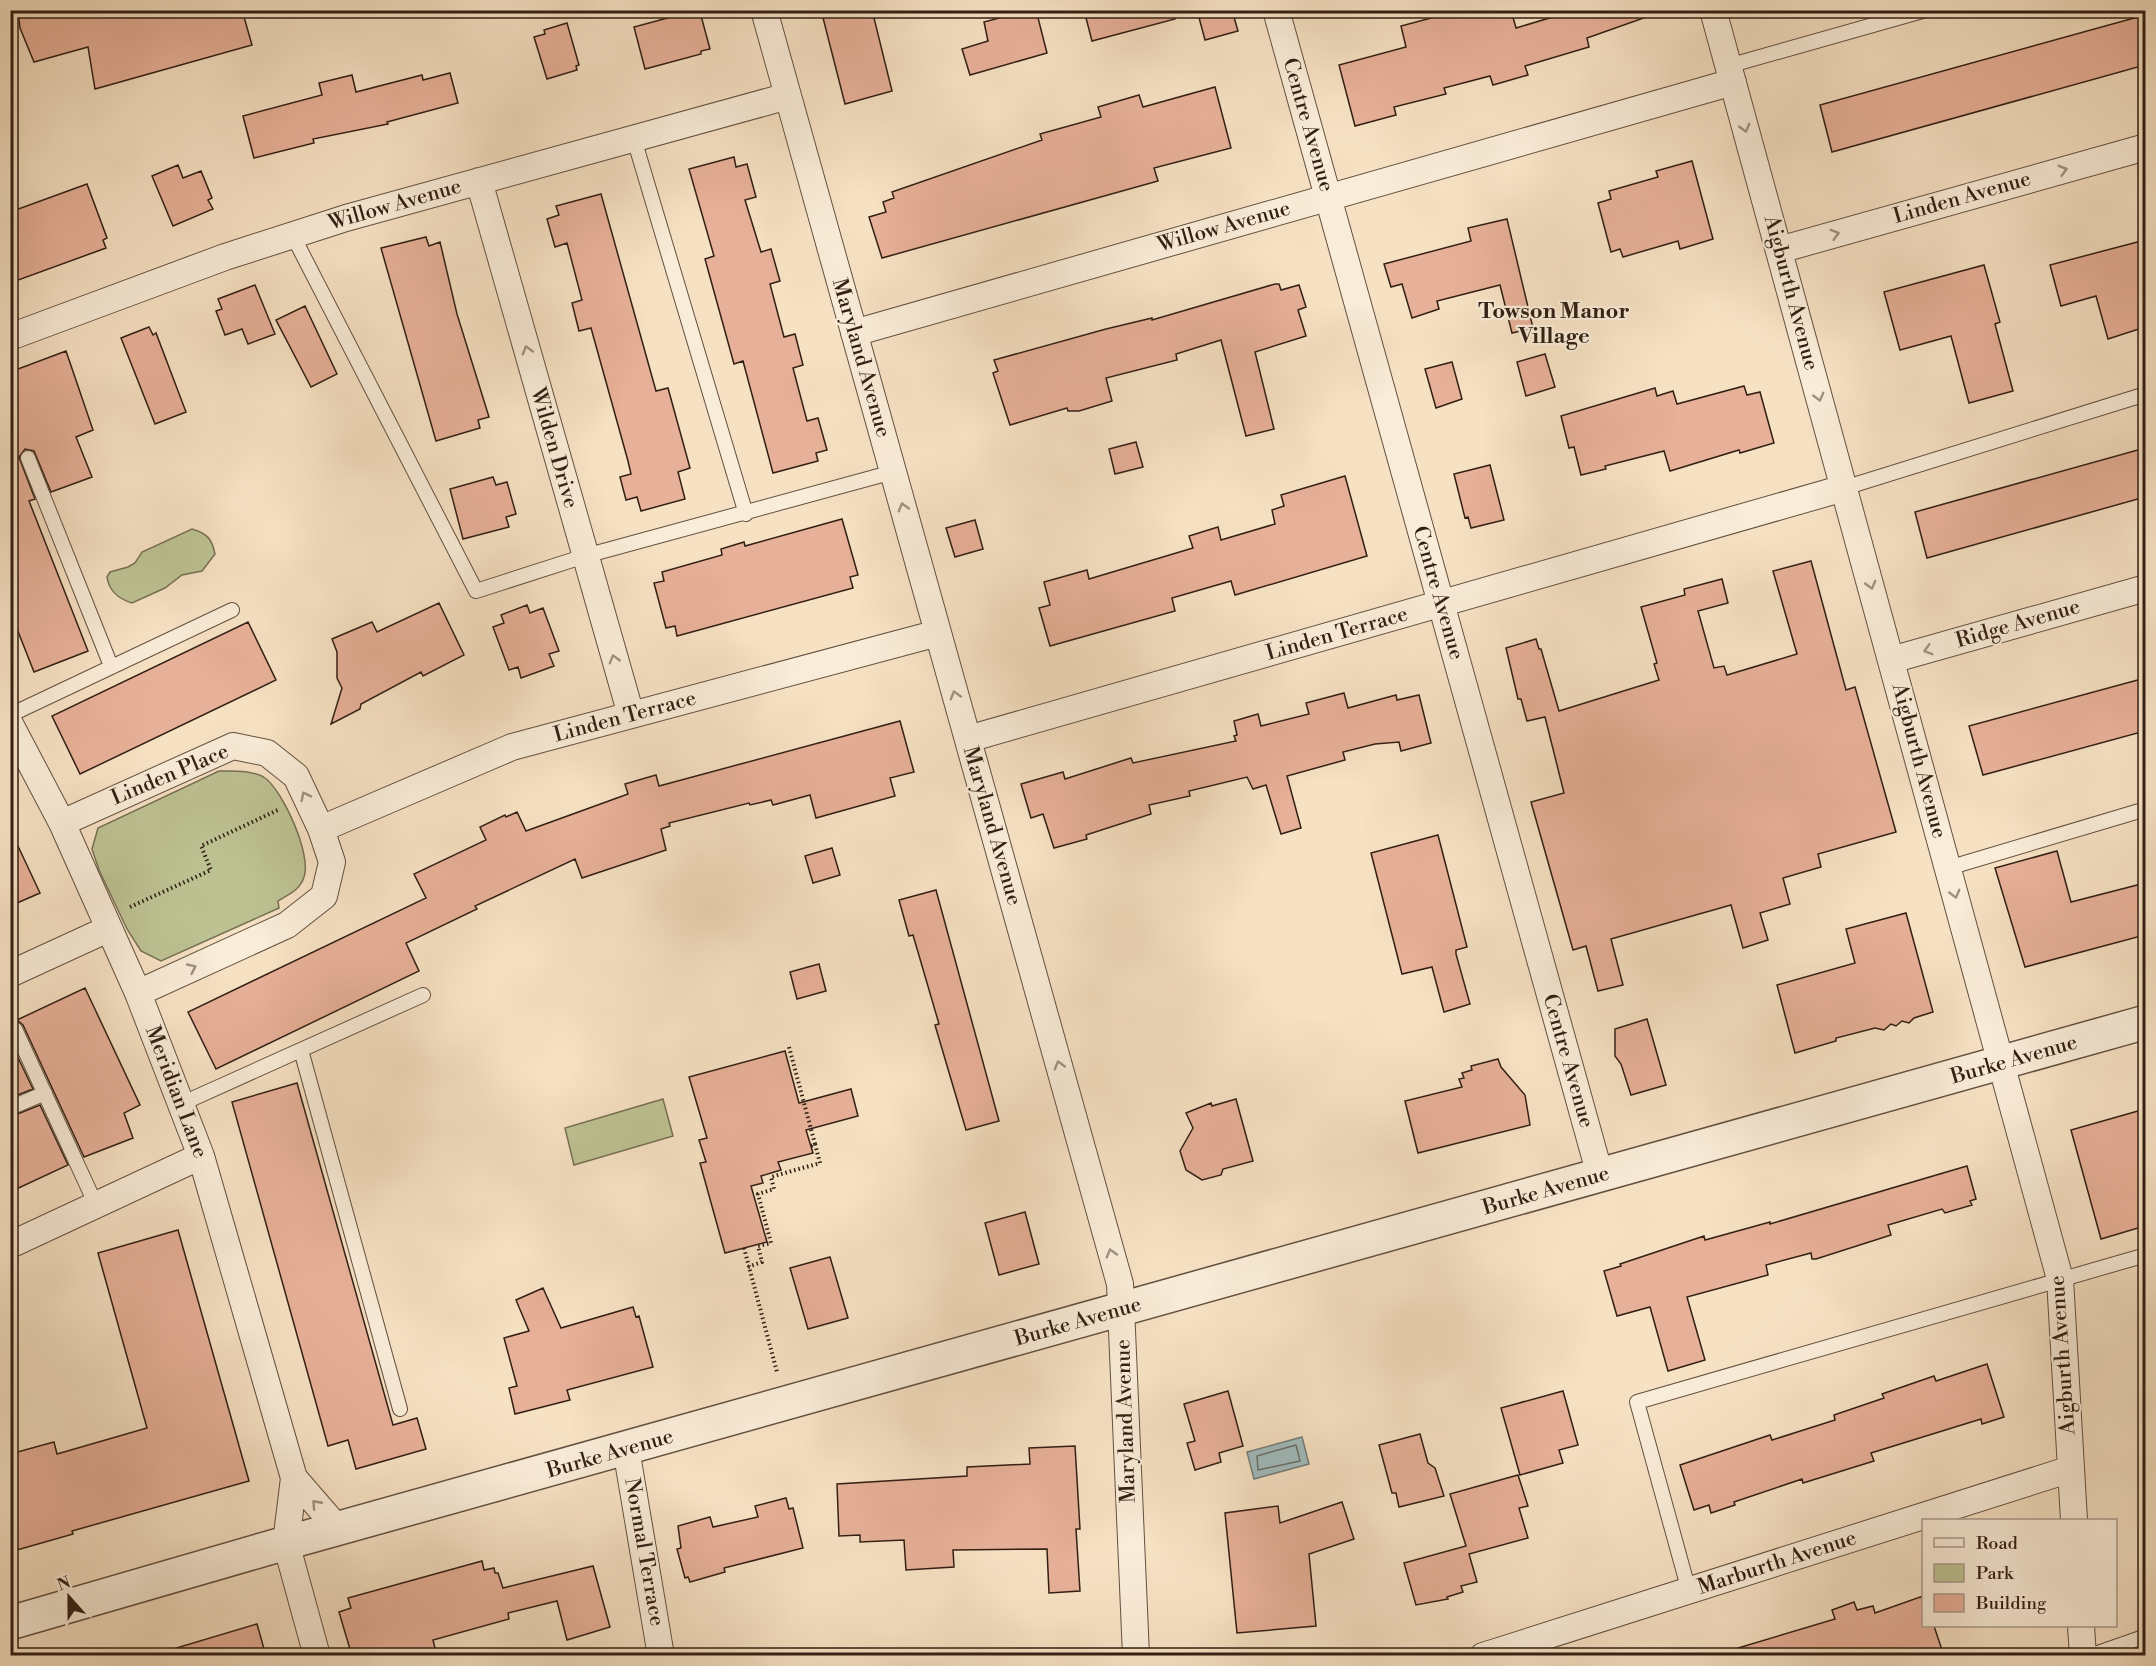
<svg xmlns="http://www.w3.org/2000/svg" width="2156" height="1666" font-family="'Libre Bodoni',serif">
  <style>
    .green { fill: #bdc293; stroke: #787054; stroke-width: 1.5 }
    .water { fill: #a0bbbd; stroke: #747d79; stroke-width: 1.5 }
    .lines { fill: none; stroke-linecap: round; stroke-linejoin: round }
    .shore { stroke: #696d68; stroke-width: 1.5 }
    .building { fill: #e7b098; stroke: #321f14; stroke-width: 1.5 }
    .service-casing { stroke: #635040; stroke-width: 16 }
    .minor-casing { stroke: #635040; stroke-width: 28 }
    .tertiary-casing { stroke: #635040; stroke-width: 36 }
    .path { stroke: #321f14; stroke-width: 4; stroke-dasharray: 1.5 3; stroke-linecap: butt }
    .service { stroke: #f9ecd8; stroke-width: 14 }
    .minor { stroke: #f9ecd8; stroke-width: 26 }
    .tertiary { stroke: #f9ecd8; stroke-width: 33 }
    .oneway { stroke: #9f9080 }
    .labels { text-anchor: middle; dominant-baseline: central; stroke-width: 4.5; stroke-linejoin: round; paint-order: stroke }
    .street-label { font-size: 21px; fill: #321f14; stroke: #f9ecd8 }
    .neighbourhood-label { font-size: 22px; font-weight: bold; fill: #321f14; stroke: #f9ecd8 }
  </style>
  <rect width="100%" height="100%" fill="#f6e1c3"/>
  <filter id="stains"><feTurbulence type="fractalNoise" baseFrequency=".00333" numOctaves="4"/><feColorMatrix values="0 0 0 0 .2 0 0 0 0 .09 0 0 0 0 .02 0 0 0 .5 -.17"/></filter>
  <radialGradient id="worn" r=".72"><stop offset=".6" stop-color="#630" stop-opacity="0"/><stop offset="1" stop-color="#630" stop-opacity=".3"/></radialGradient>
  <path class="green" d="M 192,529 C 207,533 212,539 215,554 L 202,571 L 182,575 L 165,588 L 132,603 C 119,599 109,591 107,577 L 110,572 L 128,567 L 135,563 L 142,552 Z
    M 219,771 C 233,771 253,770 265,778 C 283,791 312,855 304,877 C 300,890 289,894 278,901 L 279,908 L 161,961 L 141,951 L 127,929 L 99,870 L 92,849 L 98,828 Z
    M 663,1099 L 673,1136 L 574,1165 L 565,1128 Z"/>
  <path class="water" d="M 1302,1437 L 1309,1464 L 1254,1479 L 1247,1452 Z"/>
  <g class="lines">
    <path class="shore" d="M 1296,1445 L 1300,1461 L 1258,1470 L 1257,1456 Z"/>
  </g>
  <path class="building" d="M 18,10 L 242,10 L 252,45 L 95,89 L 88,47 L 34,62 L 20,28 Z
    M 821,10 L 872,10 L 892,91 L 845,104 Z
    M 1029,10 L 1036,10 L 1047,53 L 970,75 L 962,49 L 988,41 L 984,22 Z
    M 1100,10 L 1174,10 L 1175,19 L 1092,41 L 1085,14 Z
    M 1197,10 L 1232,10 L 1238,31 L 1205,40 Z
    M 1461,10 L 1511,10 L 1516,28 L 1576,10 L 1655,10 L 1655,14 L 1587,38 L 1589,47 L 1525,66 L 1528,75 L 1493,85 L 1490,76 L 1444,88 L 1446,94 L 1394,107 L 1396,115 L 1355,126 L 1339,65 L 1406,47 L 1401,26 Z
    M 690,12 L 691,14 L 700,12 L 710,49 L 701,51 L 701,54 L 645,69 L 634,27 Z
    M 2145,15 L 2145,65 L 1832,152 L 1820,105 Z
    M 567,23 L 579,65 L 576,66 L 577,70 L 547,79 L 534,37 L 545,34 L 544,30 Z
    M 450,73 L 458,103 L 387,122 L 388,124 L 313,139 L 314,143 L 254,158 L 243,116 L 322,95 L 319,83 L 352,75 L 356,92 L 422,75 L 423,80 Z
    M 1215,87 L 1231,148 L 1154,168 L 1158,181 L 882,258 L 869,217 L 886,212 L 883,202 L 894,198 L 892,192 L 1042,140 L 1040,134 L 1101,117 L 1098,107 L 1139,95 L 1143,107 Z
    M 734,157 L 736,167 L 747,164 L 756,197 L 745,200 L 761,252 L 771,249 L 780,281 L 770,284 L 784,337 L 795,334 L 803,365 L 793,368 L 807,421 L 818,418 L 827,450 L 816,453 L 818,461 L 773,473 L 743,361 L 734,364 L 705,259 L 714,256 L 689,169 Z
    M 1692,161 L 1713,239 L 1680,249 L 1678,241 L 1623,257 L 1620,249 L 1611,252 L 1598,203 L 1611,199 L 1609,191 L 1658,177 L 1656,171 Z
    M 178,165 L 183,178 L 201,171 L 212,198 L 208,200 L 213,209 L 173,226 L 152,176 Z
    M 87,184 L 107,238 L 103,240 L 106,248 L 10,283 L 10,212 Z
    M 601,194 L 656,391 L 668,388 L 690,468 L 678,472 L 685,499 L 641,511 L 637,497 L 626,500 L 620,477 L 631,474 L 628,461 L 591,328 L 579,331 L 572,303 L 582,300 L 567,243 L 555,247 L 547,219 L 559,215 L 556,206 Z
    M 1507,219 L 1533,328 L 1512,333 L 1500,285 L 1437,301 L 1439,309 L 1412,318 L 1402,284 L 1391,287 L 1384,264 L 1471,241 L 1468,228 Z
    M 426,237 L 429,246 L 440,242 L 457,314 L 489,417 L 478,420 L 480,428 L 436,441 L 381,248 Z
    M 2145,240 L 2145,327 L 2108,339 L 2096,296 L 2061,306 L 2050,265 Z
    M 1984,265 L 2000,322 L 1995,324 L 2013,391 L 1969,403 L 1951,336 L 1900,350 L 1884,292 Z
    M 1275,284 L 1279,284 L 1281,290 L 1299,285 L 1306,307 L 1298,310 L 1306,336 L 1255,352 L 1274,429 L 1246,436 L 1221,340 L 1176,354 L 1177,360 L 1106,378 L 1112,401 L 1079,411 L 1068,411 L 1067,408 L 1010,425 L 993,373 L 998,371 L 994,360 L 1106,329 L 1152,318 L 1152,320 Z
    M 255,285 L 275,334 L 248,344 L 242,329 L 225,335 L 216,311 L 222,309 L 218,299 Z
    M 305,306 L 337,374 L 311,387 L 276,320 Z
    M 149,327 L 153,335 L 156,333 L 186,412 L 155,424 L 121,338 Z
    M 66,351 L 93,430 L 76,437 L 92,477 L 51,492 L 34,451 L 25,449 L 19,457 L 35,499 L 29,501 L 88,651 L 34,672 L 10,611 L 10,372 Z
    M 1545,354 L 1555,387 L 1526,396 L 1517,362 Z
    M 1452,362 L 1462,399 L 1436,408 L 1425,369 Z
    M 1744,386 L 1747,395 L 1760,392 L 1774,443 L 1740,453 L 1739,450 L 1670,471 L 1664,451 L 1605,466 L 1606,469 L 1581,475 L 1574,447 L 1569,448 L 1561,416 L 1655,388 L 1657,396 L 1673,391 L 1677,404 Z
    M 1136,442 L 1143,467 L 1115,474 L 1109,449 Z
    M 2145,448 L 2145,497 L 1927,558 L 1915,512 Z
    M 1490,465 L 1504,520 L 1471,528 L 1468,517 L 1465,518 L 1454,474 Z
    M 1345,476 L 1367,556 L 1235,595 L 1231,581 L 1172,598 L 1175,611 L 1050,646 L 1039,608 L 1050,605 L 1044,582 L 1087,570 L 1089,579 L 1193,548 L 1189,536 L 1218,527 L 1221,540 L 1275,524 L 1272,510 L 1284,506 L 1281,495 Z
    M 493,477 L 496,485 L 507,482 L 516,514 L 506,517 L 509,527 L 463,539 L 450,489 Z
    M 842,519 L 858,575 L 850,577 L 853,588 L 677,636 L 675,626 L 666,628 L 654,583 L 664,581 L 662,572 L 722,555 L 721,549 L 744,542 L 745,546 Z
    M 975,520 L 983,549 L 955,557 L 946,528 Z
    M 1811,561 L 1846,690 L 1855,687 L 1896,832 L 1818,854 L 1821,867 L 1783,878 L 1790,904 L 1760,913 L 1768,940 L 1743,948 L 1731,905 L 1611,939 L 1623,985 L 1598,991 L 1586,946 L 1573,950 L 1531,802 L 1564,793 L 1545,717 L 1527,721 L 1521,699 L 1518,699 L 1506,648 L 1536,639 L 1539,649 L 1541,649 L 1559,711 L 1659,680 L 1654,664 L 1657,663 L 1641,607 L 1685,595 L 1684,589 L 1722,579 L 1728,603 L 1698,611 L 1714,668 L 1724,666 L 1727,675 L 1797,654 L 1773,571 Z
    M 439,603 L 464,655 L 423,676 L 421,672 L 361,704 L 360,709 L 331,724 L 342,688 L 337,678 L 337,652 L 332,639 L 372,622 L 377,632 Z
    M 527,605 L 530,613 L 543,608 L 559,651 L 549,654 L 554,666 L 521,678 L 518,667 L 509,670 L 493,627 L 504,623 L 501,615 Z
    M 248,622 L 276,680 L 80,774 L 52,716 Z
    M 2145,678 L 2145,731 L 1983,775 L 1969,726 Z
    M 1344,693 L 1348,708 L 1396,695 L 1397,700 L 1419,695 L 1431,743 L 1401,751 L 1399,742 L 1375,744 L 1343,752 L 1345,760 L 1287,776 L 1301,828 L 1281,834 L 1266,785 L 1253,789 L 1247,777 L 1189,791 L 1190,796 L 1149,805 L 1151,814 L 1086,835 L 1087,839 L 1054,848 L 1043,814 L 1031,818 L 1021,784 L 1063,772 L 1065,779 L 1131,758 L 1133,763 L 1236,741 L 1234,736 L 1237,735 L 1234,721 L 1258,714 L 1261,726 L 1309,714 L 1306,703 Z
    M 900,721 L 914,772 L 890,778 L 895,796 L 816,818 L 810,795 L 773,805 L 771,800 L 750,805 L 749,803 L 669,823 L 670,826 L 661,829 L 666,850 L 582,878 L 575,859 L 475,906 L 477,909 L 406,943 L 419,971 L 216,1069 L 188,1012 L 426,898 L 414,874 L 486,840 L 480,827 L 505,815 L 506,817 L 517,812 L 526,831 L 628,794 L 625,784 L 656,775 L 659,786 Z
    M 10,829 L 40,893 L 10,906 Z
    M 1438,835 L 1467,947 L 1456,950 L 1456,954 L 1470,1004 L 1444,1012 L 1432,967 L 1402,974 L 1371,853 Z
    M 832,848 L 840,875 L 813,883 L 805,856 Z
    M 2057,851 L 2071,902 L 2145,883 L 2145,935 L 2025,967 L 1995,868 Z
    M 936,890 L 999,1121 L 966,1130 L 935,1025 L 939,1024 L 913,935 L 909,936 L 899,900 Z
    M 1906,913 L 1933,1012 L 1914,1018 L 1909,1023 L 1902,1021 L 1896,1026 L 1891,1024 L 1884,1030 L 1875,1028 L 1836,1038 L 1836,1041 L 1795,1053 L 1777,985 L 1855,963 L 1846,929 Z
    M 819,964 L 826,991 L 797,999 L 790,972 Z
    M 85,988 L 140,1105 L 124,1113 L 133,1138 L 84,1157 L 23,1025 L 17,1020 Z
    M 1647,1019 L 1666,1085 L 1631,1095 L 1621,1064 L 1615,1056 L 1615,1029 Z
    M 10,1041 L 33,1089 L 10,1098 Z
    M 785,1051 L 799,1103 L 851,1089 L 858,1116 L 806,1130 L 813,1153 L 778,1162 L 781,1170 L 761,1176 L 763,1183 L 751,1186 L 767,1242 L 725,1253 L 700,1163 L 706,1162 L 699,1140 L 707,1138 L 689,1077 Z
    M 1498,1059 L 1501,1067 L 1525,1095 L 1530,1125 L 1418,1153 L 1405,1101 L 1462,1087 L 1459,1079 L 1464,1078 L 1462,1073 L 1472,1070 L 1471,1066 Z
    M 297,1083 L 393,1425 L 417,1418 L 426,1449 L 356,1469 L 348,1440 L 328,1446 L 232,1102 Z
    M 1236,1099 L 1253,1161 L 1223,1169 L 1221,1175 L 1202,1180 L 1186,1170 L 1180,1151 L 1193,1128 L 1186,1113 L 1211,1103 L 1212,1106 Z
    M 40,1105 L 68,1165 L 10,1192 L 10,1117 Z
    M 2145,1109 L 2145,1226 L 2101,1239 L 2071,1130 Z
    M 1967,1166 L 1976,1199 L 1970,1201 L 1972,1205 L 1945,1213 L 1942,1209 L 1888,1225 L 1891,1235 L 1816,1259 L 1812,1259 L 1811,1253 L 1766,1265 L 1768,1275 L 1687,1297 L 1705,1360 L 1668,1371 L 1650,1307 L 1617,1316 L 1604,1271 L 1621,1266 L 1620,1264 L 1704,1236 L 1705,1240 L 1770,1222 L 1770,1224 Z
    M 1025,1212 L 1039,1264 L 999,1275 L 985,1223 Z
    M 178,1230 L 249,1481 L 72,1531 L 73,1534 L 10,1552 L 10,1454 L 54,1442 L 57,1454 L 147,1428 L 98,1253 Z
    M 830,1257 L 848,1318 L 808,1329 L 790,1268 Z
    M 543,1288 L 561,1328 L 633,1307 L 636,1317 L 639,1316 L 653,1367 L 567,1390 L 570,1400 L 515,1414 L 509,1388 L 517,1386 L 504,1338 L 529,1331 L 516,1300 Z
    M 1987,1364 L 2004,1417 L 1982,1424 L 1981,1419 L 1871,1453 L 1874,1461 L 1803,1483 L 1802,1479 L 1734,1502 L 1735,1505 L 1711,1513 L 1709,1505 L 1694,1510 L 1680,1465 L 1770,1435 L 1772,1440 L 1835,1420 L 1834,1415 L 1884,1398 L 1882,1394 L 1934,1376 L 1936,1381 Z
    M 1228,1391 L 1243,1446 L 1219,1453 L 1221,1462 L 1195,1470 L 1187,1443 L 1195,1441 L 1184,1404 Z
    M 1563,1391 L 1578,1445 L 1559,1450 L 1563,1463 L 1520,1475 L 1501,1408 Z
    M 1420,1434 L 1428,1463 L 1435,1468 L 1444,1496 L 1399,1507 L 1396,1493 L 1392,1493 L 1379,1445 Z
    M 1075,1446 L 1080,1529 L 1076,1529 L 1080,1591 L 1049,1593 L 1047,1549 L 953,1550 L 954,1567 L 906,1570 L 904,1540 L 860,1542 L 860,1535 L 839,1536 L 837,1484 L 967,1476 L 967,1467 L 1030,1464 L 1029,1448 Z
    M 1518,1475 L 1528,1506 L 1519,1508 L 1528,1538 L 1469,1554 L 1477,1582 L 1461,1586 L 1463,1592 L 1447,1597 L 1448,1599 L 1416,1605 L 1404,1563 L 1466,1546 L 1450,1494 Z
    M 786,1498 L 789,1509 L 793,1508 L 803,1548 L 724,1568 L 725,1572 L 690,1582 L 688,1577 L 685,1578 L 677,1549 L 681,1548 L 678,1526 L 710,1517 L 713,1527 L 758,1517 L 755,1506 Z
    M 1342,1502 L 1354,1539 L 1309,1554 L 1316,1626 L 1237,1633 L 1225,1513 L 1278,1506 L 1280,1523 Z
    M 482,1561 L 484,1570 L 494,1568 L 495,1573 L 498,1573 L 503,1588 L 593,1566 L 610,1627 L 567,1640 L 557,1601 L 508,1613 L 509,1619 L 433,1640 L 437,1656 L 352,1656 L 339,1612 L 351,1608 L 348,1598 Z
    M 1923,1596 L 1923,1626 L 1934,1626 L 1944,1656 L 1739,1656 L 1738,1648 L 1835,1619 L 1832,1610 L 1854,1602 L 1857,1610 L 1873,1606 L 1875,1613 Z
    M 257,1624 L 266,1656 L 174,1656 L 173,1649 Z"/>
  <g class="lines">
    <g class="service-casing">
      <path id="service" d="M 1728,66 L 1926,10
        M 634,139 L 746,514
        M 292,234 L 476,591 L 585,556 L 893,472
        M 28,458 L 111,666
        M 1844,488 L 2146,394
        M 10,715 L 232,610
        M 1948,868 L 2146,809
        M 15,1029 L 96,1205
        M 301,1050 L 400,1409
        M 183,1103 L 423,995
        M 10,1108 L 45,1093
        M 1689,1591 L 1637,1402 L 2146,1255
        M 2089,1656 L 2146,1636"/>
    </g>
    <g class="minor-casing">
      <path id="minor" d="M 764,10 L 1120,1284 L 1136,1656
        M 1276,10 L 1600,1175
        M 1713,10 L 2060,1279 L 2074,1520
        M 479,181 L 631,715
        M 1779,250 L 2146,147
        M 854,333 L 1733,82
        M 10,337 L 225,257 L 346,218 L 788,96
        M 1891,660 L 2146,588
        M 10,724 L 62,823 L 138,993 L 201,1156 L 294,1478 L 286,1543 L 317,1656
        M 968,739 L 1844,488
        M 62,823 L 233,746 L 267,753 L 296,776 L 321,829 L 332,862 L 324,896 L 287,925 L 138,993
        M 321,829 L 512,747 L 938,633
        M 10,974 L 108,929
        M 10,1245 L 201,1156
        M 626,1449 L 661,1656
        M 294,1478 L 339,1530
        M 2081,1626 L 2083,1656
        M 1483,1656 L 2071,1469"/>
    </g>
    <g class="tertiary-casing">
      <path id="tertiary" d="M 10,1623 L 286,1543 L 2146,1022"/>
    </g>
    <path class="path" d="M 130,907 L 211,870 L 201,846 L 280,809
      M 789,1047 L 815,1144
      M 744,1248 L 777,1372
      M 748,1267 L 762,1262 L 758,1246 L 771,1243 L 758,1194 L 774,1189 L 771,1177 L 820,1163 L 815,1144 L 811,1146"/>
    <use href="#service" class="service"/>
    <use href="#minor" class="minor"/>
    <use href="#tertiary" class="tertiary"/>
  </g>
  <defs><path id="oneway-chevron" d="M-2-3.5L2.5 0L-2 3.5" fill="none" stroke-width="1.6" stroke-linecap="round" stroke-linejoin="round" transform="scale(1.5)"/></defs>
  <g class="oneway">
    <use href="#oneway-chevron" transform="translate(1745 128) rotate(75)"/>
    <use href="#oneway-chevron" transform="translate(2063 170) rotate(-16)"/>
    <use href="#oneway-chevron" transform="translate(1835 234) rotate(-16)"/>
    <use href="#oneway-chevron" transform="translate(527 350) rotate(-106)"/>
    <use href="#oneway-chevron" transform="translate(1819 397) rotate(75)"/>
    <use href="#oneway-chevron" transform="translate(903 507) rotate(-106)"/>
    <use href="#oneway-chevron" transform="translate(1871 585) rotate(75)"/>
    <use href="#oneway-chevron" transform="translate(1928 650) rotate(164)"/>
    <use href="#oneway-chevron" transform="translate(614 659) rotate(-106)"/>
    <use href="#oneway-chevron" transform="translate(955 695) rotate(-106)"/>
    <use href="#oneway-chevron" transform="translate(305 796) rotate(-116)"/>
    <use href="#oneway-chevron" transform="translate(1955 894) rotate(75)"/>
    <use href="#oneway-chevron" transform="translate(192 968) rotate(-25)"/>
    <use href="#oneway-chevron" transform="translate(1059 1065) rotate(-106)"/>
    <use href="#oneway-chevron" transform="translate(1111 1253) rotate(-106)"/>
    <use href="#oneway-chevron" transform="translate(316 1504) rotate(-132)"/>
  </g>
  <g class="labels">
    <g class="street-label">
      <text transform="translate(1308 125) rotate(74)">Centre Avenue</text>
      <text transform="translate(1962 198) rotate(-16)">Linden Avenue</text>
      <text transform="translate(395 205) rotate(-16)">Willow Avenue</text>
      <text transform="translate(1224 227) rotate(-16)">Willow Avenue</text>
      <text transform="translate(1791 293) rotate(75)">Aigburth Avenue</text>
      <text transform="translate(861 358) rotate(74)">Maryland Avenue</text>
      <text transform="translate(554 448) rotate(74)">Wilden Drive</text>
      <text transform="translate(1438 593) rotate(74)">Centre Avenue</text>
      <text transform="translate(2018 624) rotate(-16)">Ridge Avenue</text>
      <text transform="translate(1337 634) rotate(-16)">Linden Terrace</text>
      <text transform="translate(625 717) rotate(-15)">Linden Terrace</text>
      <text transform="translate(1919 761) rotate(75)">Aigburth Avenue</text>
      <text transform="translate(170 775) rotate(-23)">Linden Place</text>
      <text transform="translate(992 826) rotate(74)">Maryland Avenue</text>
      <text transform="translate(2014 1060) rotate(-16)">Burke Avenue</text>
      <text transform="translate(1568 1061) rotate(74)">Centre Avenue</text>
      <text transform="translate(176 1092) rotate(69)">Meridian Lane</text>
      <text transform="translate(1546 1191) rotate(-16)">Burke Avenue</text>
      <text transform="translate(1078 1322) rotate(-16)">Burke Avenue</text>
      <text transform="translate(2063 1355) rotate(-94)">Aigburth Avenue</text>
      <text transform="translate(1126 1421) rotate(-92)">Maryland Avenue</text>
      <text transform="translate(610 1454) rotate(-16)">Burke Avenue</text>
      <text transform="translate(644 1552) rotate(80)">Normal Terrace</text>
      <text transform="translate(1777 1563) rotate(-18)">Marburth Avenue</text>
    </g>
    <g class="neighbourhood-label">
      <text x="1554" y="311">Towson Manor<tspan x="1554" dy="25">Village</tspan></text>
    </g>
  </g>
  <rect width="2156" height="1666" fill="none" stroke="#f6e1c3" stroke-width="36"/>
  <rect x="12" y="12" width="2132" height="1642" fill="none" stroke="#321f14" stroke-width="3"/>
  <rect x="18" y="18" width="2120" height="1630" fill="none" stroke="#321f14" stroke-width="1.5"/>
  <rect x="1922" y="1519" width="195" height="108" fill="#f9ecd8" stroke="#a99a8a" stroke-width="1.5"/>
  <rect x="1934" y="1538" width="30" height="9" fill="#f9ecd8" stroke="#a99a8a" stroke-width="1.5"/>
  <text x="1976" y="1549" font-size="18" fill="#321f14">Road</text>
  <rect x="1934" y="1564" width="30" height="18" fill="#bdc293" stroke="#a99a8a" stroke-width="1.5"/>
  <text x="1976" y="1579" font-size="18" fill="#321f14">Park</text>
  <rect x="1934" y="1594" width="30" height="18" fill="#e7b098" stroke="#a99a8a" stroke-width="1.5"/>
  <text x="1976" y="1609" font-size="18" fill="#321f14">Building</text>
  <g transform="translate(69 1597) rotate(339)" stroke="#f9ecd8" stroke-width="4.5" paint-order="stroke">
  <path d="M0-4.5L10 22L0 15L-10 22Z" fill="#321f14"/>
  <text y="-9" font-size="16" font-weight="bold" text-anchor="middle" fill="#321f14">N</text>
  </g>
  <rect width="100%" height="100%" filter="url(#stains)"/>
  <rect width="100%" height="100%" fill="url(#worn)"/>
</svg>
